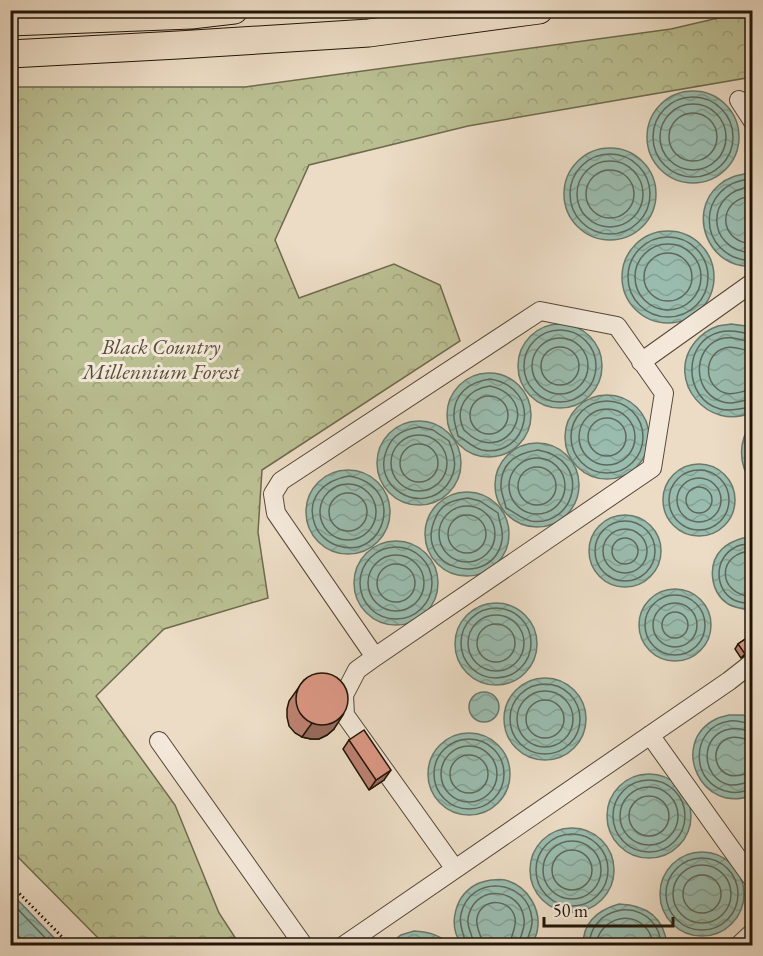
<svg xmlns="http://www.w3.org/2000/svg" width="763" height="956" font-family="'EB Garamond',serif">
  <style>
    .forest { fill: url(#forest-crowns); stroke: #6e6a4d; stroke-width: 1.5 }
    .water { fill: url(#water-waves); stroke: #6a796c; stroke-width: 1.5 }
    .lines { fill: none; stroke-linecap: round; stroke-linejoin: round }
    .shore { stroke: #5e685b; stroke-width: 1.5 }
    .minor-casing { stroke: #544737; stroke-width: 20 }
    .highway-casing { stroke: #211508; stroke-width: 29 }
    .path { stroke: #211508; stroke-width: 3; stroke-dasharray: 1.5 3; stroke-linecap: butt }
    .minor { stroke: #f3e8d9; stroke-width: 18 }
    .highway { stroke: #ecdcc5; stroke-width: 27 }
    .wall { fill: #bc8271; stroke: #211508; stroke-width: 1.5 }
    .shaded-wall { fill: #996a5c; stroke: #211508; stroke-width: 1.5 }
    .building { fill: #db9783; stroke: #211508; stroke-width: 1.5 }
    .labels { text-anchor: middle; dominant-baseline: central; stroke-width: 6; stroke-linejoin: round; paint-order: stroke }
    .park-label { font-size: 22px; font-style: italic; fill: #575038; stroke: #f3e8d9 }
  </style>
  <defs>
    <pattern id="forest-crowns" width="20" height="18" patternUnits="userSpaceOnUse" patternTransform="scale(1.5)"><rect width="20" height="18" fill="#babf92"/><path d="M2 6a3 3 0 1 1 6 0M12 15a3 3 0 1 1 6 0" fill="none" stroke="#a0a37c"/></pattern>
    <pattern id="water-waves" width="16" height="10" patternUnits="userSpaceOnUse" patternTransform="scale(1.5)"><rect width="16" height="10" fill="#9abcae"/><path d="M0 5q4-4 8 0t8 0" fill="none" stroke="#84a194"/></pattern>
  </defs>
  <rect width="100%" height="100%" fill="#ecdcc5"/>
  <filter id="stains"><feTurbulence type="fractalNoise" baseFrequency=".00333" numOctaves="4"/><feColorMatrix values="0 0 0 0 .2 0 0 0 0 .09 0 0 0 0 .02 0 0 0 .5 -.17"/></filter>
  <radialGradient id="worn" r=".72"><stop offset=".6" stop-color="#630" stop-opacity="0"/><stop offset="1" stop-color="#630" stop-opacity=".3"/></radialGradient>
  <path class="forest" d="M 748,11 L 752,11 L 752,77 L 468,126 L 309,165 L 275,240 L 299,298 L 394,264 L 440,285 L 460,341 L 262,470 L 258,532 L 268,598 L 164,629 L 96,696 L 175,805 L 219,913 L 240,945 L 105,945 L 11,850 L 11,87 L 245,87 L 671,29 Z"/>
  <path class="water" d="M647 137a46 46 0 1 1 92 0a46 46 0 1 1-92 0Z
    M564 194a46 46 0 1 1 92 0a46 46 0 1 1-92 0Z
    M 749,173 L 752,174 L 752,266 C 709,269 686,213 719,185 C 728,177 738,175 749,173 Z
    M622 277a46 46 0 1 1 92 0a46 46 0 1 1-92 0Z
    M 731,324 L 746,326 L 752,329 L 752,412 C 709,433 664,380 695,342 C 701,335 709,329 718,326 C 722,325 727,325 731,324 Z
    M518 366a42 42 0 1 1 84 0a42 42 0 1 1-84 0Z
    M447 415a42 42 0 1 1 84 0a42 42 0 1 1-84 0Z
    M565 437a42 42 0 1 1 84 0a42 42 0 1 1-84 0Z
    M377 463a42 42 0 1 1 84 0a42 42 0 1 1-84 0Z
    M 752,423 L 752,482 C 738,465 738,440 752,423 Z
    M495 485a42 42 0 1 1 84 0a42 42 0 1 1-84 0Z
    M663 500a36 36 0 1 1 72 0a36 36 0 1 1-72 0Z
    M306 512a42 42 0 1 1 84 0a42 42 0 1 1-84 0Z
    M425 534a42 42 0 1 1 84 0a42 42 0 1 1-84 0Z
    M589 551a36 36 0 1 1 72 0a36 36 0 1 1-72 0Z
    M 743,538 L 752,538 L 752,610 L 751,610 C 743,609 735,608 728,604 C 710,592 707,564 722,549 C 728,543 736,540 743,538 Z
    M354 583a42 42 0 1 1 84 0a42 42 0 1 1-84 0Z
    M639 625a36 36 0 1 1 72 0a36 36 0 1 1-72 0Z
    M455 644a41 41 0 1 1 82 0a41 41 0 1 1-82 0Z
    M504 719a41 41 0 1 1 82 0a41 41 0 1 1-82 0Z
    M469 707a15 15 0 1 1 30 0a15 15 0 1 1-30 0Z
    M 729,715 L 743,715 L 752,719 L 752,795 C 702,816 668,743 716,719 C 720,717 725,716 729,715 Z
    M428 774a41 41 0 1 1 82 0a41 41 0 1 1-82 0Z
    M607 816a42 42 0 1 1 84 0a42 42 0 1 1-84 0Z
    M 752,811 L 752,856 C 744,842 744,825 752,811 Z
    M530 870a42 42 0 1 1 84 0a42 42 0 1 1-84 0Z
    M660 894a42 42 0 1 1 84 0a42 42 0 1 1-84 0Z
    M 491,880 C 495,880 501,879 505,880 C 528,886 542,910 537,932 C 536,937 533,941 531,945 L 462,945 C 447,925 455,895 477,884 C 481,882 486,881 491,880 Z
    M 10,893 L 11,893 L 61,945 L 27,945 L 11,928 Z
    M 619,904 C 647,905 664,917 667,945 L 583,945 C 583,922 598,910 619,904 Z
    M 414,931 C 429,932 440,935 451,945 L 388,945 L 401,935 Z"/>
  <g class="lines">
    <path class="shore" d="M653 137a40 40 0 1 1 80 0a40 40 0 1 1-80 0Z
      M660 137a33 33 0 1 1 66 0a33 33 0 1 1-66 0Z
      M669 137a24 24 0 1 1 48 0a24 24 0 1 1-48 0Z
      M570 194a40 40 0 1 1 80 0a40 40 0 1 1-80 0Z
      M577 194a33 33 0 1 1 66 0a33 33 0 1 1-66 0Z
      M586 194a24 24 0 1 1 48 0a24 24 0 1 1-48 0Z
      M 752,179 C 695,182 695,258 752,261
      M 752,187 C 705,190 705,250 752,253
      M 752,196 C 717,199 717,241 752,244
      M628 277a40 40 0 1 1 80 0a40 40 0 1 1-80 0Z
      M635 277a33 33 0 1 1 66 0a33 33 0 1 1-66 0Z
      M644 277a24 24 0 1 1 48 0a24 24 0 1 1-48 0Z
      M524 366a36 36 0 1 1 72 0a36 36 0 1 1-72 0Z
      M 752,334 C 741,333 732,329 720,332 C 682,341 683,399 720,409 C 732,412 741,408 752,407
      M532 366a28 28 0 1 1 56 0a28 28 0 1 1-56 0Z
      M 752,342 C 741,341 732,335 720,339 C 692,349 693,391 720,401 C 732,406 741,400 752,399
      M541 366a19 19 0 1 1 38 0a19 19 0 1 1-38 0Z
      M 752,351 C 743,351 735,345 725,348 C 703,354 703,386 725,393 C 735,396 743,390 752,390
      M 490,379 C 545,388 528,459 482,450 C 473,448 466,440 458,436 C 457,430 454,423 454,417 C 453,394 469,382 490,379 Z
      M 490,386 C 512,391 526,410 512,431 C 502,445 484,446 471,436 C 469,434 466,432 464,430 C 453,408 468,389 490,386 Z
      M470 415a19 19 0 1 1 38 0a19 19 0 1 1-38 0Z
      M571 437a36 36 0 1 1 72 0a36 36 0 1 1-72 0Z
      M579 437a28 28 0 1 1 56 0a28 28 0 1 1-56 0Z
      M588 437a19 19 0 1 1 38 0a19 19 0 1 1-38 0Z
      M 420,427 L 433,430 L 449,441 C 451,447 454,453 454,459 C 456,468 452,478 447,485 C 422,517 370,487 387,449 C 393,434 405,429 420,427 Z
      M391 463a28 28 0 1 1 56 0a28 28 0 1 1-56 0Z
      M400 463a19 19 0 1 1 38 0a19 19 0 1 1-38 0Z
      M 538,450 C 594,460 575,528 531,521 C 521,519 515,512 506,508 C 505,502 502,495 501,488 C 500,464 516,453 538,450 Z
      M509 486a28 28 0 1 1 56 0a28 28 0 1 1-56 0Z
      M518 486a19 19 0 1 1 38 0a19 19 0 1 1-38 0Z
      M669 500a30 30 0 1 1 60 0a30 30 0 1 1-60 0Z
      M 349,476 C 407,486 385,560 339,546 C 328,543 319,535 315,525 C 305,498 324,480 349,476 Z
      M677 500a22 22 0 1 1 44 0a22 22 0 1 1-44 0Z
      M320 512a28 28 0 1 1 56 0a28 28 0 1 1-56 0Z
      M686 500a13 13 0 1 1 26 0a13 13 0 1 1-26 0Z
      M329 512a19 19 0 1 1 38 0a19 19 0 1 1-38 0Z
      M 468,498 L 480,501 L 498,513 C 499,522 504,530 502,540 C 493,590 413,570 435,519 C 441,503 453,500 468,498 Z
      M439 534a28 28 0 1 1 56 0a28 28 0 1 1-56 0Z
      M448 534a19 19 0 1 1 38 0a19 19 0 1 1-38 0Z
      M595 551a30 30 0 1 1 60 0a30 30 0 1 1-60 0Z
      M603 551a22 22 0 1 1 44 0a22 22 0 1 1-44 0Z
      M612 551a13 13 0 1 1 26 0a13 13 0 1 1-26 0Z
      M 752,544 C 746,544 739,544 734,548 C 714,559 714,589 734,600 C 740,603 746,603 752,604
      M360 583a36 36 0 1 1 72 0a36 36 0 1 1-72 0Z
      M 752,551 C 718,552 715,593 752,597
      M368 583a28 28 0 1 1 56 0a28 28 0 1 1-56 0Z
      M377 583a19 19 0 1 1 38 0a19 19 0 1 1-38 0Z
      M645 625a30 30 0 1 1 60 0a30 30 0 1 1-60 0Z
      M653 625a22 22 0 1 1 44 0a22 22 0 1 1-44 0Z
      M461 643a35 35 0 1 1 70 0a35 35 0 1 1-70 0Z
      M662 625a13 13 0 1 1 26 0a13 13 0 1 1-26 0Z
      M468 643a28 28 0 1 1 56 0a28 28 0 1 1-56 0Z
      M477 643a19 19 0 1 1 38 0a19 19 0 1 1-38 0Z
      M510 719a35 35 0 1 1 70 0a35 35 0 1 1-70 0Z
      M517 719a28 28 0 1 1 56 0a28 28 0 1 1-56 0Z
      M526 719a19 19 0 1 1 38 0a19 19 0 1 1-38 0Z
      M 752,724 C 745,723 738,720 730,721 C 689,726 689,786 730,792 C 738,794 745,790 752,790
      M 752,731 C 745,731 738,727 730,729 C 699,734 700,779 730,785 C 738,786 745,782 752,782
      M434 774a35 35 0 1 1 70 0a35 35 0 1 1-70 0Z
      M 752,740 C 744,740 737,735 729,738 C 711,744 712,769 729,775 C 737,778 744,773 752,773
      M441 774a28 28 0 1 1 56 0a28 28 0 1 1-56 0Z
      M450 774a19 19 0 1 1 38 0a19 19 0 1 1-38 0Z
      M613 816a36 36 0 1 1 72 0a36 36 0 1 1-72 0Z
      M620 816a29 29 0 1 1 58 0a29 29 0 1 1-58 0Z
      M629 816a20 20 0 1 1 40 0a20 20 0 1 1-40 0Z
      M536 870a36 36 0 1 1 72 0a36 36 0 1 1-72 0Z
      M543 870a29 29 0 1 1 58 0a29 29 0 1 1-58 0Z
      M552 870a20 20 0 1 1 40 0a20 20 0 1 1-40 0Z
      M666 894a36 36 0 1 1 72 0a36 36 0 1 1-72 0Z
      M673 894a29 29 0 1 1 58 0a29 29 0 1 1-58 0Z
      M683 894a19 19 0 1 1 38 0a19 19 0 1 1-38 0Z
      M 10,901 L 53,946
      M 466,946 C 465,935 458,926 461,914 C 470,874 528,878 532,919 C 533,929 527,936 526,946
      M 474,946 C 473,934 465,926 469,914 C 477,884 521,888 524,919 C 526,929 519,936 519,946
      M 483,946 C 482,936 475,927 477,918 C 481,897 511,898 515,918 C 517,928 510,936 510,946
      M 589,946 C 590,907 642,896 658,931 C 660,935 660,941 661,946
      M 596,946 C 598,921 629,908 646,928 C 651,933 652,939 654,946"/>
    <g class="minor-casing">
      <path id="minor" d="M 739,100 L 752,120
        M 641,362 L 752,283
        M 375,657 L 276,513 L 273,494 L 281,481 L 540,311 L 617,326 L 664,393 L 652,468 L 375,657 L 357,670 L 344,695 L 345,715 L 455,869
        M 650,735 L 752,878
        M 159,741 L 304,946
        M 343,946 L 729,681 L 752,663
        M 738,946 L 752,933"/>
    </g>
    <g class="highway-casing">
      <path id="highway" d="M 10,22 L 191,15 L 234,10
        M 10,54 L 178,45 L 369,33 L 539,10"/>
    </g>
    <path class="path" d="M 10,884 L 71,946
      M 10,934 L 22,946"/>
    <use href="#minor" class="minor"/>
    <use href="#highway" class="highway"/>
  </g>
  <path class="wall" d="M 753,634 L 753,650 L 741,658 L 735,649 L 738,644 Z
    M 304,680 L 334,729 L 327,735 L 319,739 L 311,739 L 302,737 L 295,733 L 289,726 L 287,717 L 287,709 L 289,701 Z
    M 349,740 L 384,780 L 369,790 L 343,749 Z"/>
  <path class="shaded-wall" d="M 753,648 L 753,650 L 741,658 L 745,654 Z
    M 343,715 L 334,729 L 327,735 L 319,739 L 311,739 L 302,737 L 312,723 Z
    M 391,770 L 384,780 L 369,790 L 376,780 Z"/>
  <path class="building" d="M 753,634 L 753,648 L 745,654 L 738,644 Z
    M296 699a26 26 0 1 1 52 0a26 26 0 1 1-52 0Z
    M 364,730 L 391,770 L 376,780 L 349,740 Z"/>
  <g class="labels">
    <g class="park-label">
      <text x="161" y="346">Black Country<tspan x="161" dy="25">Millennium Forest</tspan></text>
    </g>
  </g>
  <rect width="763" height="956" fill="none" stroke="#ecdcc5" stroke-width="36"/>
  <rect x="12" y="12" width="739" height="932" fill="none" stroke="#211508" stroke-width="3"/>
  <rect x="18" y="18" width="727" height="920" fill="none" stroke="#211508" stroke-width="1.5"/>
  <path d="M544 917v9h129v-9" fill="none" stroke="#211508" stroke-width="3"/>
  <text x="553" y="917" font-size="18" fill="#211508" stroke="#f3e8d9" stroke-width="4.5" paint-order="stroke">50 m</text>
  <rect width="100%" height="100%" filter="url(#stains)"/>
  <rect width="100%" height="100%" fill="url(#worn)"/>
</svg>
